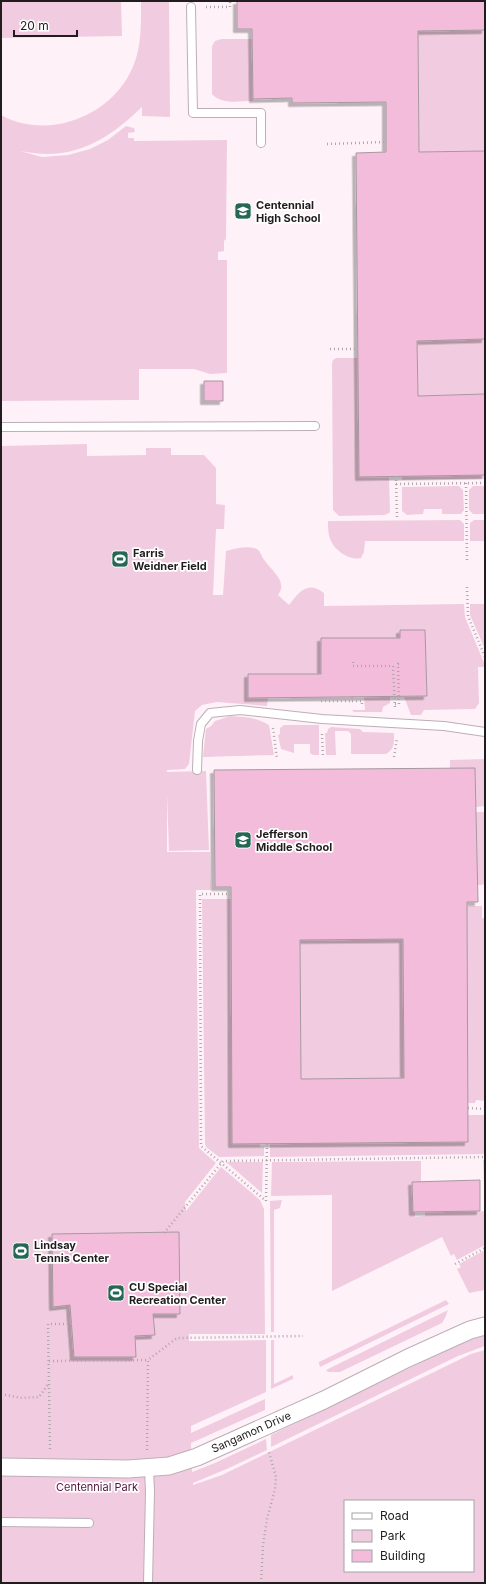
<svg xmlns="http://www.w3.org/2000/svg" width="486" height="1584" font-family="Inter,sans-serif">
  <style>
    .green { fill: #f1cce0; fill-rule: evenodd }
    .building { fill: #f4bcdb; stroke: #a698a0; fill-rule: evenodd; filter: url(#shadow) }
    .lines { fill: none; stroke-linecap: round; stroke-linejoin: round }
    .service-casing { stroke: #bdaeb6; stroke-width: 10 }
    .minor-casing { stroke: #bdaeb6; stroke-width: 19 }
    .path { stroke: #b0a7ab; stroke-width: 2.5; stroke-dasharray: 1 3; stroke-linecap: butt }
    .service { stroke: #fff; stroke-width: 8 }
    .minor { stroke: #fff; stroke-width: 17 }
    .labels { text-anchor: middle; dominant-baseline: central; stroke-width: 3.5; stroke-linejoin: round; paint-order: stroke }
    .poi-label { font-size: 11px; font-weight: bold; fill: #211c1e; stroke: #fff; text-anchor: start }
    .street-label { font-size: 11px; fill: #211c1e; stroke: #fff }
    .park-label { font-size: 11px; fill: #53133d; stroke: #fff }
  </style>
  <defs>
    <filter id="shadow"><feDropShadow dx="-3.5" dy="3.5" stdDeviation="0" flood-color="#0004"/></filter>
  </defs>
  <rect width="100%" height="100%" fill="#fef2f8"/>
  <path class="green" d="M 1,1 L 121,1 L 122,36 L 1,38 Z
    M 141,1 L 169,1 L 170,117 L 142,116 L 142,107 C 115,133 86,154 47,154 C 38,154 28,152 20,151 L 42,157 L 68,155 L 90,149 L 108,140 L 126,126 L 134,128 L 135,132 L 128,133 L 128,138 L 134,138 L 134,141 L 227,140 L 226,239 L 224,241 L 224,251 L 218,252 L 218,260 L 227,260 L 227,373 L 210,374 L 194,369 L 139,369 L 139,400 L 1,401 L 1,115 C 46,140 107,118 130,73 C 142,50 141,26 141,1 Z
    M 485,30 L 485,151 L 419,152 L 418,31 Z
    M 221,39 L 252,39 L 253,101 C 240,101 222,105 212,94 L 212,46 L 215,41 Z
    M 485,339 L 485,394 L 418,396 L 417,341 Z
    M 336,358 L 358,358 L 389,476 L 390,511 L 389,513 L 385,515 L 339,516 L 333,510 L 332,363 L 333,360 Z
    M 87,444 L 87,456 L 146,455 L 146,448 L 171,448 L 171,455 L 204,455 L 216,468 L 216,504 L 225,505 L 224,529 L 216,529 L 213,595 L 223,595 L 226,551 C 234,549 245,546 254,548 C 261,549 261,557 265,561 C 273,572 288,582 278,595 L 289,605 C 299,592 307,580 324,593 L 324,606 L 464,604 L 465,617 L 485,665 L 485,667 L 478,667 L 479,703 L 475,709 L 424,710 L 421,715 L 411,715 L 404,697 L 427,696 L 425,630 L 400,630 L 401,663 L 390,638 L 321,638 L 321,662 L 345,662 L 390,669 L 390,703 L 383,707 L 382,712 L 354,712 L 352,710 L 365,710 L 364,697 L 382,697 L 382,673 L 319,674 L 319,696 L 310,674 L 248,674 L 248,698 L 268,698 L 267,706 L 217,702 L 202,705 L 195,711 L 189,764 L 185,769 L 167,770 L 167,772 L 206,771 L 209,850 L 169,851 L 167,794 L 167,852 L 210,852 L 211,890 L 196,890 L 199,1148 L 216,1163 L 185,1202 L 186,1211 L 221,1167 L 260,1200 L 264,1209 L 265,1334 L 189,1334 L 189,1341 L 266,1340 L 266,1392 L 191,1426 L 191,1433 L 265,1399 L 265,1410 L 191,1443 L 192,1472 L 215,1463 L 266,1439 L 267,1450 L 229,1468 L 193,1483 L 193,1485 L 222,1475 L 471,1354 L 485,1350 L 485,1583 L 1,1583 L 1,446 ZM 345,1501 L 473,1501 L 473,1571 L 345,1571 Z
    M 485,475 L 485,479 L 402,480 L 402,476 Z
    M 459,486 L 463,490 L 464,510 L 461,514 L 442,514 L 442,509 L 424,509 L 423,514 L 407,515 L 402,511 L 402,487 Z
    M 473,486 L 485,486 L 485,514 L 473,514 L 469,510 L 469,490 Z
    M 460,520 L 464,524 L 464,541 L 365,541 L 364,552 L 361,558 C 351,561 337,552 332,543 C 328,536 328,529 328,521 Z
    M 474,520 L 485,520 L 485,541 L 470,541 L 470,523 Z
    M 470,604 L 485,604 L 485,649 L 470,615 Z
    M 230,716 C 244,717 257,717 269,725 L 274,755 L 203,757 L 206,729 L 211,726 L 215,721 Z
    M 284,725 L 319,725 L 319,755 L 313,755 L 310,753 L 310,744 L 294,744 L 294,753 L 281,749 L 278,735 L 280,734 L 280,728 Z
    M 331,727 L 360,729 L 363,732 L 394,733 C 394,742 395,749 386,754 L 351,754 L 351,734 L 348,731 L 335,731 L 336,755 L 326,755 L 325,733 L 327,733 L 328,729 Z
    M 485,759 L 485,806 L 476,807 L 475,768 L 450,768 L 450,760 Z
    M 476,812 L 485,812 L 485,883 L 482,885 L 477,885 Z
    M 202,899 L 231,899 L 232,1143 L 260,1143 L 260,1147 L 264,1147 L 264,1156 L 219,1157 L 206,1147 L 205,1144 Z
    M 467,906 L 482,906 L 482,918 L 485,918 L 485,1101 L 476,1100 L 475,1103 L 468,1103 Z
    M 403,939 L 404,1078 L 301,1079 L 300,940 Z
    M 468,1115 L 485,1115 L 485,1154 L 270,1157 L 270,1143 L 468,1142 Z
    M 483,1160 L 485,1160 L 485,1245 L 457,1260 L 454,1254 L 451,1256 L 442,1237 L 332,1291 L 332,1195 L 271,1196 L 272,1162 L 421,1161 L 421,1182 L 412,1182 L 413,1212 L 415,1212 L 415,1217 L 425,1216 L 425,1212 L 485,1211 Z
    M 263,1162 L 262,1193 L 226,1162 Z
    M 282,1200 L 280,1208 L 274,1210 L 274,1332 L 271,1332 L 270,1201 Z
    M 485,1250 L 485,1290 L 469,1293 L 457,1269 L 461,1267 L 459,1264 Z
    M 446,1300 L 449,1304 L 320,1367 L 319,1364 L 319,1362 Z
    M 448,1310 L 445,1318 L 442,1323 L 340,1372 L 328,1372 L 326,1370 Z
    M 485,1335 L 485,1346 L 458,1356 L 271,1447 L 271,1435 L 459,1344 Z
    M 271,1340 L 274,1340 L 274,1384 L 293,1375 L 293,1379 L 271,1389 Z"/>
  <path class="building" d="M 237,1 L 485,1 L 485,30 L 418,31 L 419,152 L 485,151 L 485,339 L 417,341 L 418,396 L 485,394 L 485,475 L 359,477 L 356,153 L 386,152 L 386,102 L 292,103 L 292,98 L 253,99 L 252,29 L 237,29 Z
    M 204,381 L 223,381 L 223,401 L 204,401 Z
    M 400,630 L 425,630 L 427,696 L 248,698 L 248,674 L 321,674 L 321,638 L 400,638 Z
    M 475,768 L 478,902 L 467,902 L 468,1142 L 232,1144 L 231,887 L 215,887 L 214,770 ZM 403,939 L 404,1078 L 301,1079 L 300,940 Z
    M 480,1180 L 480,1211 L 413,1212 L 412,1182 Z
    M 179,1232 L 180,1314 L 153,1314 L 155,1335 L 135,1336 L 136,1357 L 74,1357 L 70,1305 L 53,1307 L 52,1234 Z"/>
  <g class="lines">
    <g class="service-casing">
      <path id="service" d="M 191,7 L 193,113 L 261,113 L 261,143
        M 1,427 L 315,426
        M 197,770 L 198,741 L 201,724 L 210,713 L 240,710 L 322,719 L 444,726 L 485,732
        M 1,1522 L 89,1523
        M 148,1583 L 150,1492 L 149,1468"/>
    </g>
    <g class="minor-casing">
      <path id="minor" d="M 1,1467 L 128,1469 L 169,1466 L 197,1457 L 324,1400 L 408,1358 L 470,1330 L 485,1326"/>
    </g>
    <path class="path" d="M 206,7 L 230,7 L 230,1
      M 327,144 L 386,142
      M 330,349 L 358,349
      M 396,476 L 397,518
      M 466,483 L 467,560
      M 396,484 L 485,483
      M 467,587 L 468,616 L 485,657
      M 353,662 L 353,666 L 393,666 L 395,709
      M 352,697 L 352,701 L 362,701 L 362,707
      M 321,701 L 352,701
      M 395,704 L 399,704 L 398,664 L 401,664
      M 273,728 L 277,759
      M 322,734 L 323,758
      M 394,757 L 397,738
      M 231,894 L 200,894 L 201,1146 L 266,1201
      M 468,1108 L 485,1109
      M 266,1201 L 267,1143
      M 164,1233 L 223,1161 L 485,1157
      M 455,1264 L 485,1248
      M 49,1361 L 148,1360
      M 1,1394 L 22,1398 L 39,1397 L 49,1383
      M 50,1449 L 48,1324 L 72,1324
      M 147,1450 L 148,1360 L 177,1338 L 303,1336
      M 261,1583 L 263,1545 L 267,1519 L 275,1489 L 276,1477 L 269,1452"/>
    <use href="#service" class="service"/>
    <use href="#minor" class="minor"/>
  </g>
  <defs>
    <g id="school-square" transform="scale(0.9)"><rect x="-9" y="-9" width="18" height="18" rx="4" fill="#256654" stroke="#fff"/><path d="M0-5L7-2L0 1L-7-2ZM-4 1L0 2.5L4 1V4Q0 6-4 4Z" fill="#fff"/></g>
    <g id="stadium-square" transform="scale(0.9)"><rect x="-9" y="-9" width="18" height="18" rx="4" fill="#256654" stroke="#fff"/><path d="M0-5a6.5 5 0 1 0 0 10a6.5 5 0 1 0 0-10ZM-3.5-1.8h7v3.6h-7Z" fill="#fff"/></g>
  </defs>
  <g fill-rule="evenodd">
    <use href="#school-square" x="243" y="211"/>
    <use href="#stadium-square" x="120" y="559"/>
    <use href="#school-square" x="243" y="840"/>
    <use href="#stadium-square" x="21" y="1251"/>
    <use href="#stadium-square" x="116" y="1293"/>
  </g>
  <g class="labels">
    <g class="poi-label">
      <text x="256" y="205">Centennial<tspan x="256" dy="13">High School</tspan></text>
      <text x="133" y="553">Farris<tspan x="133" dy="13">Weidner Field</tspan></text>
      <text x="256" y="834">Jefferson<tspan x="256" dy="13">Middle School</tspan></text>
      <text x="34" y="1245">Lindsay<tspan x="34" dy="13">Tennis Center</tspan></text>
      <text x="129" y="1287">CU Special<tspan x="129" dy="13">Recreation Center</tspan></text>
    </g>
    <g class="street-label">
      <text transform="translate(251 1432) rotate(-24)">Sangamon Drive</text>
    </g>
    <g class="park-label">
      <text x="97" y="1487">Centennial Park</text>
    </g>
  </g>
  <rect width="486" height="1584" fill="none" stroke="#211c1e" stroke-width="4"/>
  <rect x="344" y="1500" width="130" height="72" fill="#ffffff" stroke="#a6a4a5"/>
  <rect x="352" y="1513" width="20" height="6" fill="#ffffff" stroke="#a6a4a5"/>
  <text x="380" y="1520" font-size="12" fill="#211c1e">Road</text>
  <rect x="352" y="1530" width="20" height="12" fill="#f1cce0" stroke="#a6a4a5"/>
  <text x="380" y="1540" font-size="12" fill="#211c1e">Park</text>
  <rect x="352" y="1550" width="20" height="12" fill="#f4bcdb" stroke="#a6a4a5"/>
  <text x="380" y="1560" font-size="12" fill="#211c1e">Building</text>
  <path d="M14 30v6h63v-6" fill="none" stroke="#211c1e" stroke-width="2"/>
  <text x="20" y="30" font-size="12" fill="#211c1e" stroke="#ffffff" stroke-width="3" paint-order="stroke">20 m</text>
</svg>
